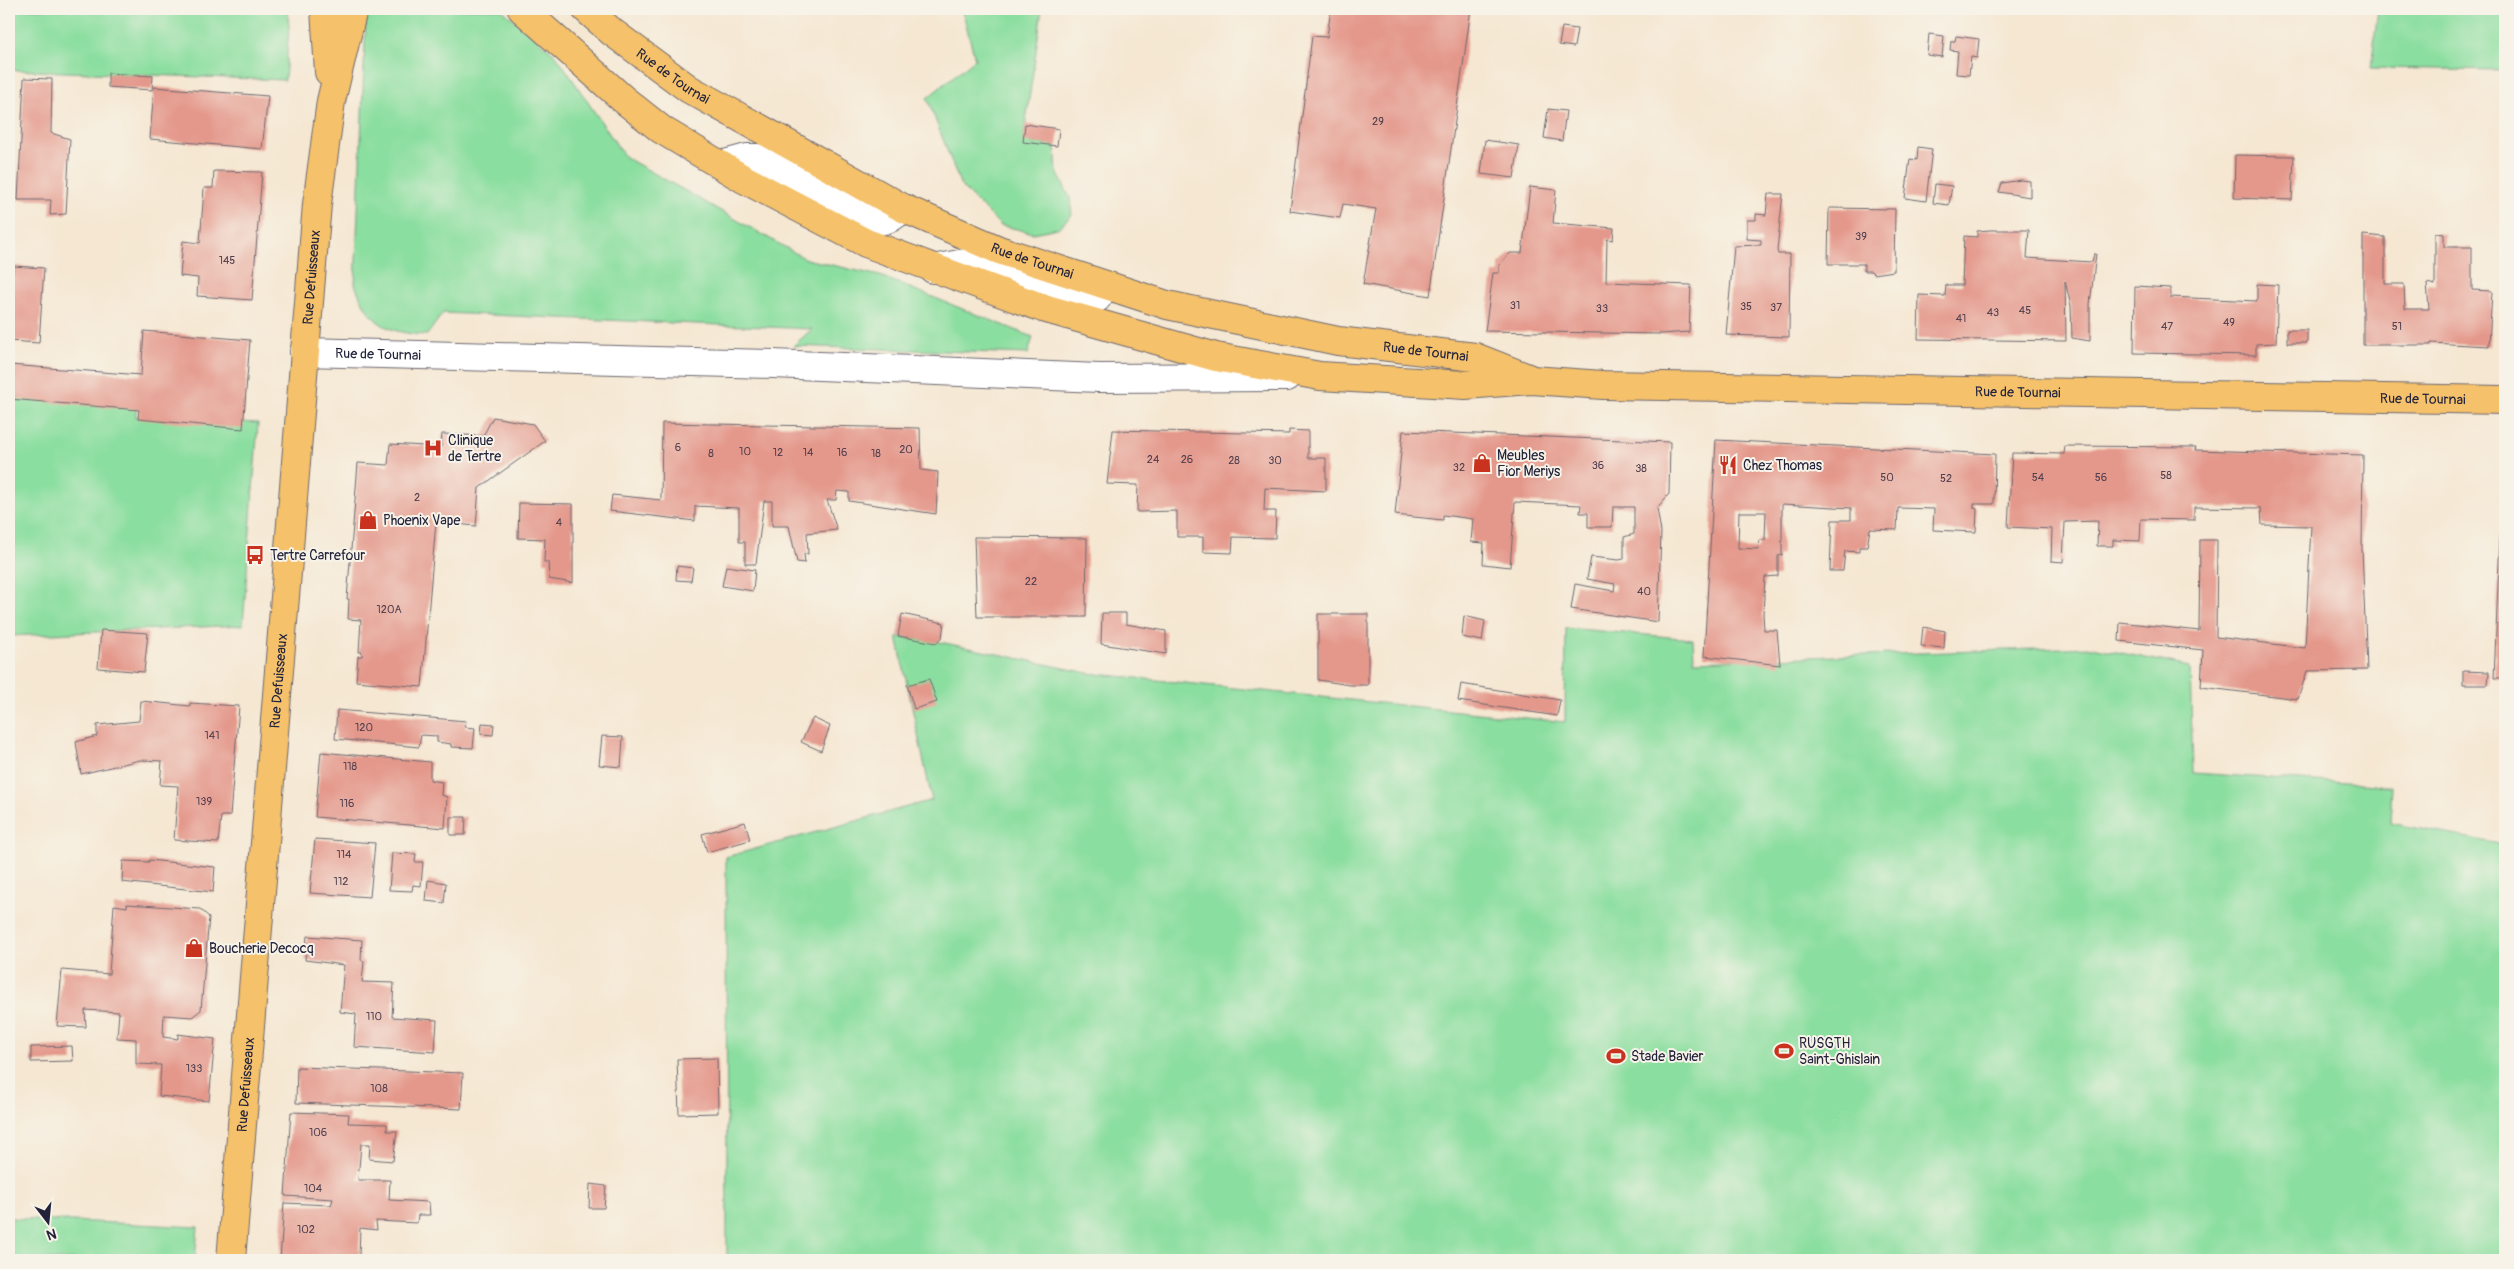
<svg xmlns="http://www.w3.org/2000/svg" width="2514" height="1269" font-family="Pangolin,sans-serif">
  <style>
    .green { fill: #8ade9f; stroke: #56806d }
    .building { fill: #e4988b; fill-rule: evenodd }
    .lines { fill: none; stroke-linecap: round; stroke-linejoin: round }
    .minor-casing { stroke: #6c6770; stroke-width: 30 }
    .major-casing { stroke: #6c6770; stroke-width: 30 }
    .minor { stroke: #fff; stroke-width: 28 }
    .major { stroke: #f5c16b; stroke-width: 28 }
    .labels { text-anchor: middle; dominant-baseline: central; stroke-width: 4; stroke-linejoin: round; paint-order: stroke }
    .number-label { font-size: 11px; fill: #52404f }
    .street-label { font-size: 14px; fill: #22223b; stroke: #f7f3e8 }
    .poi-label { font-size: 14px; fill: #22223b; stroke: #f7f3e8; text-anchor: start }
  </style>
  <rect width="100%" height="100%" fill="#f7f3e8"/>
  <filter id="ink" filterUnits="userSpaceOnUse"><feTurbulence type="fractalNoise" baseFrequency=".02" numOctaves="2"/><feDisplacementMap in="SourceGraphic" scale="10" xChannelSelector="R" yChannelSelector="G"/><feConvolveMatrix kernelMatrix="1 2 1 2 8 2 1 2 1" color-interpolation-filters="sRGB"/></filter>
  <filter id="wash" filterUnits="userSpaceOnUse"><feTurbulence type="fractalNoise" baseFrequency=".0096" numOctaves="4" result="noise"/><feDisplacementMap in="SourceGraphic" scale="20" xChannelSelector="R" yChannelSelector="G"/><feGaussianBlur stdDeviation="1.12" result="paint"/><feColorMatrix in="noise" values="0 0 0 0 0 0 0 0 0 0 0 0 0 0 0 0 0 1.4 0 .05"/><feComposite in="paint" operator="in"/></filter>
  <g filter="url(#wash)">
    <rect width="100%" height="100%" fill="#f5e7d2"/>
    <path class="green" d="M 9,9 L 287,9 L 289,26 L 285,80 L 9,70 Z
      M 372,9 L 501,9 L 556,55 L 625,157 L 806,259 L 880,276 L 1033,337 L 1028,354 L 793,346 L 812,329 L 443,313 L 427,335 C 386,333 369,324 355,284 L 366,18 Z
      M 962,9 L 1042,9 L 1023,142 L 1055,145 L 1057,172 L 1070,198 L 1072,215 L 1058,228 L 1033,233 L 1000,225 L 961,186 L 927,98 L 975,59 Z
      M 2378,9 L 2505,9 L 2505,70 L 2371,68 Z
      M 9,399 L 136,404 L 136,417 L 258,423 L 243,625 L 9,636 Z
      M 1566,628 L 1693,639 L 1694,661 L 2092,647 L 2190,667 L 2193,773 L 2392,786 L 2390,823 L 2505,845 L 2505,1260 L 2057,1260 L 2028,1255 L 2029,1260 L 727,1260 L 726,857 L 932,800 L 897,637 L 940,642 L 1088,673 L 1565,722 Z
      M 9,1218 L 198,1227 L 195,1260 L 9,1260 Z"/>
    <g id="blocks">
      <path class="building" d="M 1331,9 L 1471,9 L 1430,296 L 1363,284 L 1376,209 L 1343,204 L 1340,218 L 1290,211 L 1312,36 L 1327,37 Z
        M 1562,27 L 1577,29 L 1574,47 L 1559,45 Z
        M 1929,34 L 1944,36 L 1942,57 L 1927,55 Z
        M 1956,36 L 1979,39 L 1977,58 L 1971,57 L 1969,75 L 1956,74 L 1958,51 L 1950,50 L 1951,41 L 1955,41 Z
        M 108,73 L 153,76 L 152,90 L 108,87 Z
        M 24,78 L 52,79 L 51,133 L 70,139 L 66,214 L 50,215 L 51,200 L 18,200 Z
        M 154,87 L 268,96 L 262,149 L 150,139 Z
        M 1548,109 L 1566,111 L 1562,141 L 1544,138 Z
        M 1025,124 L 1059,129 L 1057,146 L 1023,142 Z
        M 1485,140 L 1519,145 L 1514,178 L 1481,174 Z
        M 1918,147 L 1932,149 L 1926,201 L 1905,198 L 1910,159 L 1917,160 Z
        M 2235,155 L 2294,156 L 2292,200 L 2234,198 Z
        M 214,171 L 262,172 L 252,300 L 197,296 L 198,278 L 180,276 L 183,241 L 200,243 L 204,188 L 213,188 Z
        M 2021,180 L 2030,181 L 2030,197 L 1999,192 L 2002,183 Z
        M 1935,184 L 1952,186 L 1949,205 L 1933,203 Z
        M 1530,187 L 1556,190 L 1553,223 L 1614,228 L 1613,240 L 1607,239 L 1606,282 L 1691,285 L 1689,332 L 1661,334 L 1485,331 L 1493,273 L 1499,273 L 1499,265 L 1510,253 L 1522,253 Z
        M 1768,194 L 1783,194 L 1777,250 L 1778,254 L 1790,254 L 1789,337 L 1726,335 L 1734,246 L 1761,245 L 1761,240 L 1747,239 L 1747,220 L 1756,220 L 1756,214 L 1766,215 Z
        M 1829,208 L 1895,209 L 1894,271 L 1874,274 L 1871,271 L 1864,271 L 1864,264 L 1828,264 Z
        M 1990,230 L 2029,230 L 2027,258 L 2092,262 L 2094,254 L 2096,254 L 2090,304 L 2090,341 L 2072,338 L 2071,306 L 2065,281 L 2066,341 L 1918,339 L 1919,295 L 1945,296 L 1946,285 L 1962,285 L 1964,236 L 1977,237 L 1977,231 Z
        M 2435,233 L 2444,234 L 2444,247 L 2472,247 L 2472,290 L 2492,291 L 2489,346 L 2431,343 L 2431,345 L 2363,345 L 2363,235 L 2385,237 L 2385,284 L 2404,284 L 2405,309 L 2429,309 L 2427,283 L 2435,285 Z
        M 13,266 L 44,268 L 39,343 L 9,341 Z
        M 2257,284 L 2278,285 L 2276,343 L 2256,344 L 2256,355 L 2134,353 L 2135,286 L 2170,288 L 2170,297 L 2257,301 Z
        M 2287,330 L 2307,330 L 2307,343 L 2287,343 Z
        M 144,331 L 250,340 L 243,429 L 138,419 L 139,410 L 9,399 L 9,365 L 141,375 Z
        M 493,417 L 533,424 L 545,441 L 479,488 L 476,526 L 436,522 L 422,687 L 356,681 L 358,656 L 362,656 L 362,652 L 359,652 L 361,620 L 348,619 L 349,599 L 347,599 L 358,463 L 388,465 L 390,444 L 441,447 L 442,434 L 483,436 Z
        M 662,423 L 920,428 L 921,470 L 938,472 L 936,514 L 849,501 L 849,492 L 837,491 L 836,500 L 827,500 L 837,530 L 807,533 L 808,554 L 804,554 L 805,563 L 797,562 L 789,526 L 772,526 L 772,501 L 764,501 L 756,564 L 745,564 L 745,542 L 739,542 L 739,508 L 695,506 L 695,521 L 610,511 L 612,495 L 661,500 Z
        M 1113,430 L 1289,434 L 1289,430 L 1308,431 L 1308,458 L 1326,458 L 1326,491 L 1265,488 L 1264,511 L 1276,511 L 1275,538 L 1233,537 L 1232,553 L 1203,552 L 1203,537 L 1177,537 L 1177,511 L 1137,512 L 1138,485 L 1107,484 Z
        M 1403,431 L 1670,442 L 1669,494 L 1657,508 L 1661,532 L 1658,622 L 1571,609 L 1575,584 L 1614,591 L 1615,584 L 1587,579 L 1591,557 L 1619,560 L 1624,559 L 1624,537 L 1634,534 L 1634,507 L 1613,507 L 1612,527 L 1588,527 L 1588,513 L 1580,513 L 1581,505 L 1515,502 L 1510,567 L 1483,564 L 1484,543 L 1471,542 L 1473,519 L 1443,515 L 1443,520 L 1395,515 Z
        M 1716,440 L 1995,454 L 1994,504 L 1974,504 L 1974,508 L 1977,509 L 1976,532 L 1933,530 L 1934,509 L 1898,508 L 1897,530 L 1870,529 L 1867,547 L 1859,547 L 1859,552 L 1845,551 L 1843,571 L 1830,571 L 1832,520 L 1851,520 L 1851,508 L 1782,504 L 1782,555 L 1778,556 L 1778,576 L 1765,577 L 1763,614 L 1764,630 L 1777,630 L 1780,665 L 1704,656 ZM 1739,512 L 1766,512 L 1765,540 L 1759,540 L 1758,549 L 1738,548 Z
        M 2065,446 L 2196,447 L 2195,450 L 2363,455 L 2362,548 L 2367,670 L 2307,671 L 2298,699 L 2201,687 L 2203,650 L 2119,641 L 2120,622 L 2199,631 L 2200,540 L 2217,540 L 2216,637 L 2305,648 L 2311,526 L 2262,525 L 2261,508 L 2194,507 L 2194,520 L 2141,519 L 2140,541 L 2113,540 L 2113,546 L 2097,546 L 2098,521 L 2065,522 L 2063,562 L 2051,561 L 2052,529 L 2008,527 L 2012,453 L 2064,454 Z
        M 519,503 L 573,504 L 573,583 L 549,579 L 548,562 L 544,562 L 545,539 L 518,538 Z
        M 2501,514 L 2505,514 L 2505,678 L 2494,678 Z
        M 974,537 L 1087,538 L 1086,617 L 977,617 Z
        M 677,566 L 693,568 L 691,581 L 676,580 Z
        M 726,566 L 755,570 L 753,591 L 722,586 Z
        M 1102,613 L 1126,613 L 1126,624 L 1166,631 L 1166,654 L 1101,644 Z
        M 902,614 L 944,623 L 942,638 L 936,643 L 898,636 Z
        M 1318,614 L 1368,614 L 1368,685 L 1350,685 L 1318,680 Z
        M 1464,616 L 1485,621 L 1482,641 L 1462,637 Z
        M 1923,627 L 1945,631 L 1944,648 L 1921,646 Z
        M 101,630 L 148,633 L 144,672 L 98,668 Z
        M 2463,671 L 2489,672 L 2488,685 L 2463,685 Z
        M 929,679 L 937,702 L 914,709 L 907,685 Z
        M 1461,684 L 1560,700 L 1557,716 L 1458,701 Z
        M 141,701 L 190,706 L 190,703 L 239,706 L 230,816 L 221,816 L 218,843 L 174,840 L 178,786 L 160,785 L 162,761 L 140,760 L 81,774 L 76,742 L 97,736 L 97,725 L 139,721 Z
        M 337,710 L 466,721 L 465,727 L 475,728 L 473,748 L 451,747 L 451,744 L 437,742 L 437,736 L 421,735 L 419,747 L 335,739 Z
        M 813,718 L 830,726 L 821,751 L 801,742 Z
        M 482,723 L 494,724 L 493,735 L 481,734 Z
        M 602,736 L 623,737 L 621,767 L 599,765 Z
        M 321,752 L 430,762 L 430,780 L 442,782 L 441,795 L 447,797 L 445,828 L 315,817 Z
        M 450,817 L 466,817 L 465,835 L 450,835 Z
        M 745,822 L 750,840 L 707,852 L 702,834 Z
        M 315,839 L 375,843 L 370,897 L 310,893 Z
        M 392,853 L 416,854 L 415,862 L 423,862 L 421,886 L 413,885 L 412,891 L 389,890 Z
        M 149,860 L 215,867 L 213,892 L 122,882 L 123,861 L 149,862 Z
        M 428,880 L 446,883 L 444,903 L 426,901 Z
        M 127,904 L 200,909 L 209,917 L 201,1010 L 192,1017 L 164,1015 L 163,1035 L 163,1037 L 178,1039 L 178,1034 L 215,1039 L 209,1101 L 159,1096 L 161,1065 L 136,1064 L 136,1039 L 117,1038 L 119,1012 L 85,1010 L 86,1027 L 57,1026 L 62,970 L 109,974 L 114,905 L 127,907 Z
        M 307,936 L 362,940 L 361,960 L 364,962 L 362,982 L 394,983 L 392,1017 L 437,1020 L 435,1052 L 354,1047 L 356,1014 L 340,1012 L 344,965 L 305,960 Z
        M 12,1046 L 14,1063 L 9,1063 L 9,1047 Z
        M 72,1046 L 73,1061 L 31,1062 L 31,1047 Z
        M 717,1058 L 718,1113 L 679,1114 L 677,1059 Z
        M 297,1067 L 463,1073 L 461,1109 L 296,1103 Z
        M 291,1112 L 349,1114 L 348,1123 L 387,1124 L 387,1131 L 397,1131 L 393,1161 L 369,1159 L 370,1144 L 361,1144 L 358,1180 L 390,1180 L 389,1200 L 429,1202 L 430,1215 L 418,1215 L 417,1223 L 376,1221 L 377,1230 L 360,1228 L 359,1256 L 333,1255 L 332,1260 L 280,1260 L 284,1203 L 331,1205 L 333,1199 L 285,1196 Z
        M 590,1184 L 606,1186 L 604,1208 L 589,1208 Z"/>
    </g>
  </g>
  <g filter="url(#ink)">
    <use href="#blocks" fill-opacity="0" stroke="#6c6770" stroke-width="1"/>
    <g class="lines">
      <g class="minor-casing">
        <g id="minor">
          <path d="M 721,165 L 747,158 L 758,158 L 873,220 C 887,222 893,217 903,208"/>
          <path d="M 933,269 L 965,263 L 979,264 L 1087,301 L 1097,298 L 1105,286"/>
          <path id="s1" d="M 304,352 L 773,364 L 1099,378 L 1287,377"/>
        </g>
      </g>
      <g class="major-casing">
        <g id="major">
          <path d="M 325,9 L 329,72"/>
          <path id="s2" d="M 522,9 L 623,99 L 662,130 L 742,178 L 866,243 L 1043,308 L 1216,357 L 1320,376 L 1465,385 L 1532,380 L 1603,385 L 2505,400"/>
          <path id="s3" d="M 586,9 L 612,32 L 689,89 L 903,208 L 999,250 L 1167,305 L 1338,341 L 1475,357 L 1528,378"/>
          <path id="s4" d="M 231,1260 L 317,204 L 331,101 L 353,9"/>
        </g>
      </g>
      <use href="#minor" class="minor"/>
      <use href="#major" class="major"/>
    </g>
  </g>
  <defs>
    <g id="hospital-bare" transform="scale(1.5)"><path d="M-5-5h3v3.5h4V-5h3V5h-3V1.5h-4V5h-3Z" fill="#c8321e" stroke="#f7f3e8" stroke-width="2.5" paint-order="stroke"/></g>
    <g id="shop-bare" transform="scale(1.5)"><path d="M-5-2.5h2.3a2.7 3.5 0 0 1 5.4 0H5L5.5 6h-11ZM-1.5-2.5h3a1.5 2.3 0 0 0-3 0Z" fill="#c8321e" stroke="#f7f3e8" stroke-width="2.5" paint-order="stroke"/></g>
    <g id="restaurant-bare" transform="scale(1.5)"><path d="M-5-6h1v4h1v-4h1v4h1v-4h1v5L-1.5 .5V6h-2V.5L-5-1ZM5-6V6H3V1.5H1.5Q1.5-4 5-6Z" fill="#c8321e" stroke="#f7f3e8" stroke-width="2.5" paint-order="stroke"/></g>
    <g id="bus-bare" transform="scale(1.5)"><path d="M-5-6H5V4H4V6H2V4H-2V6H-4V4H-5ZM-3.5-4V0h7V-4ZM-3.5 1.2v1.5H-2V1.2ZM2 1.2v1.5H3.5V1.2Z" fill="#c8321e" stroke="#f7f3e8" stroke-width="2.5" paint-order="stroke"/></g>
    <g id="stadium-bare" transform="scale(1.5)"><path d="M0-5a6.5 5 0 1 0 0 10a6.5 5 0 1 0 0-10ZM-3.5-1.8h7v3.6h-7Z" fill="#c8321e" stroke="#f7f3e8" stroke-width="2.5" paint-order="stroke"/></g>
  </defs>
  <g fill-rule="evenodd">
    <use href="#hospital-bare" x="433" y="448"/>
    <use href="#shop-bare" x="1482" y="463"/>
    <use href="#restaurant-bare" x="1728" y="465"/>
    <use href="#shop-bare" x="368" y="520"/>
    <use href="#bus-bare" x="255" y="555"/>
    <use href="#shop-bare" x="194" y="948"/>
    <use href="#stadium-bare" x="1784" y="1051"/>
    <use href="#stadium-bare" x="1616" y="1056"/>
  </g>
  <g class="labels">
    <g class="number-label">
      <text x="1378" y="121">29</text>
      <text x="1861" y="236">39</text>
      <text x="227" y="260">145</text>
      <text x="1515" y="305">31</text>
      <text x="1746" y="306">35</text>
      <text x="1776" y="307">37</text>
      <text x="1602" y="308">33</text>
      <text x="2025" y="310">45</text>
      <text x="1993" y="312">43</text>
      <text x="1961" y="318">41</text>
      <text x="2229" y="322">49</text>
      <text x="2167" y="326">47</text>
      <text x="2397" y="326">51</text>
      <text x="678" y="447">6</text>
      <text x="906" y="449">20</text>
      <text x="745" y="451">10</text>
      <text x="778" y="452">12</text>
      <text x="808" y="452">14</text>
      <text x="842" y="452">16</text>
      <text x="711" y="453">8</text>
      <text x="876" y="453">18</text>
      <text x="1153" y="459">24</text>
      <text x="1187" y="459">26</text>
      <text x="1234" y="460">28</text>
      <text x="1275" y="460">30</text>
      <text x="1598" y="465">36</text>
      <text x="1459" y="467">32</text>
      <text x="1641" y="468">38</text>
      <text x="2166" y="475">58</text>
      <text x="1887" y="477">50</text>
      <text x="2038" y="477">54</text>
      <text x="2101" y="477">56</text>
      <text x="1946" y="478">52</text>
      <text x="417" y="497">2</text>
      <text x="559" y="522">4</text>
      <text x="1031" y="581">22</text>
      <text x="1644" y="591">40</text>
      <text x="389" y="609">120A</text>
      <text x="364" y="727">120</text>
      <text x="212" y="735">141</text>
      <text x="350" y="766">118</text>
      <text x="204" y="801">139</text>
      <text x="347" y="803">116</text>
      <text x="344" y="854">114</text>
      <text x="341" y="881">112</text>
      <text x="374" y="1016">110</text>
      <text x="194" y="1068">133</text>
      <text x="379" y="1088">108</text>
      <text x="318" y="1132">106</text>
      <text x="313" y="1188">104</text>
      <text x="306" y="1229">102</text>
    </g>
    <g class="street-label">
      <text stroke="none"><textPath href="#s3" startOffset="110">Rue de Tournai</textPath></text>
      <text stroke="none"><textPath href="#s3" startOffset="515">Rue de Tournai</textPath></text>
      <text stroke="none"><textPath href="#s4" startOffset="986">Rue Defuisseaux</textPath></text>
      <text stroke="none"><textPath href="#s3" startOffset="920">Rue de Tournai</textPath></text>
      <text stroke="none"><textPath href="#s1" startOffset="74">Rue de Tournai</textPath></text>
      <text stroke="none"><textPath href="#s2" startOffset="1591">Rue de Tournai</textPath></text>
      <text stroke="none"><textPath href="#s2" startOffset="1996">Rue de Tournai</textPath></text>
      <text stroke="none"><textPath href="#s4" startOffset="581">Rue Defuisseaux</textPath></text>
      <text stroke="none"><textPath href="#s4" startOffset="176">Rue Defuisseaux</textPath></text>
    </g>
    <g class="poi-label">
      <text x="448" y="440">Clinique<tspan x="448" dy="16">de Tertre</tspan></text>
      <text x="1497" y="455">Meubles<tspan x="1497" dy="16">Fior Meriys</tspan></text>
      <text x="1743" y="465">Chez Thomas</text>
      <text x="383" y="520">Phoenix Vape</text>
      <text x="270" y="555">Tertre Carrefour</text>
      <text x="209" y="948">Boucherie Decocq</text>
      <text x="1799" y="1043">RUSGTH<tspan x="1799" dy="16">Saint-Ghislain</tspan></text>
      <text x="1631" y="1056">Stade Bavier</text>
    </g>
  </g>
  <rect width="2514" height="1269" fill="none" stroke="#f7f3e8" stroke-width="30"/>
  <g transform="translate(48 1222) rotate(164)" stroke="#f7f3e8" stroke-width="4" paint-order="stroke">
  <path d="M0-4L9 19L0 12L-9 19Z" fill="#22223b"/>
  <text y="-8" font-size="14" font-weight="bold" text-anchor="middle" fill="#22223b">N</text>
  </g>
</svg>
